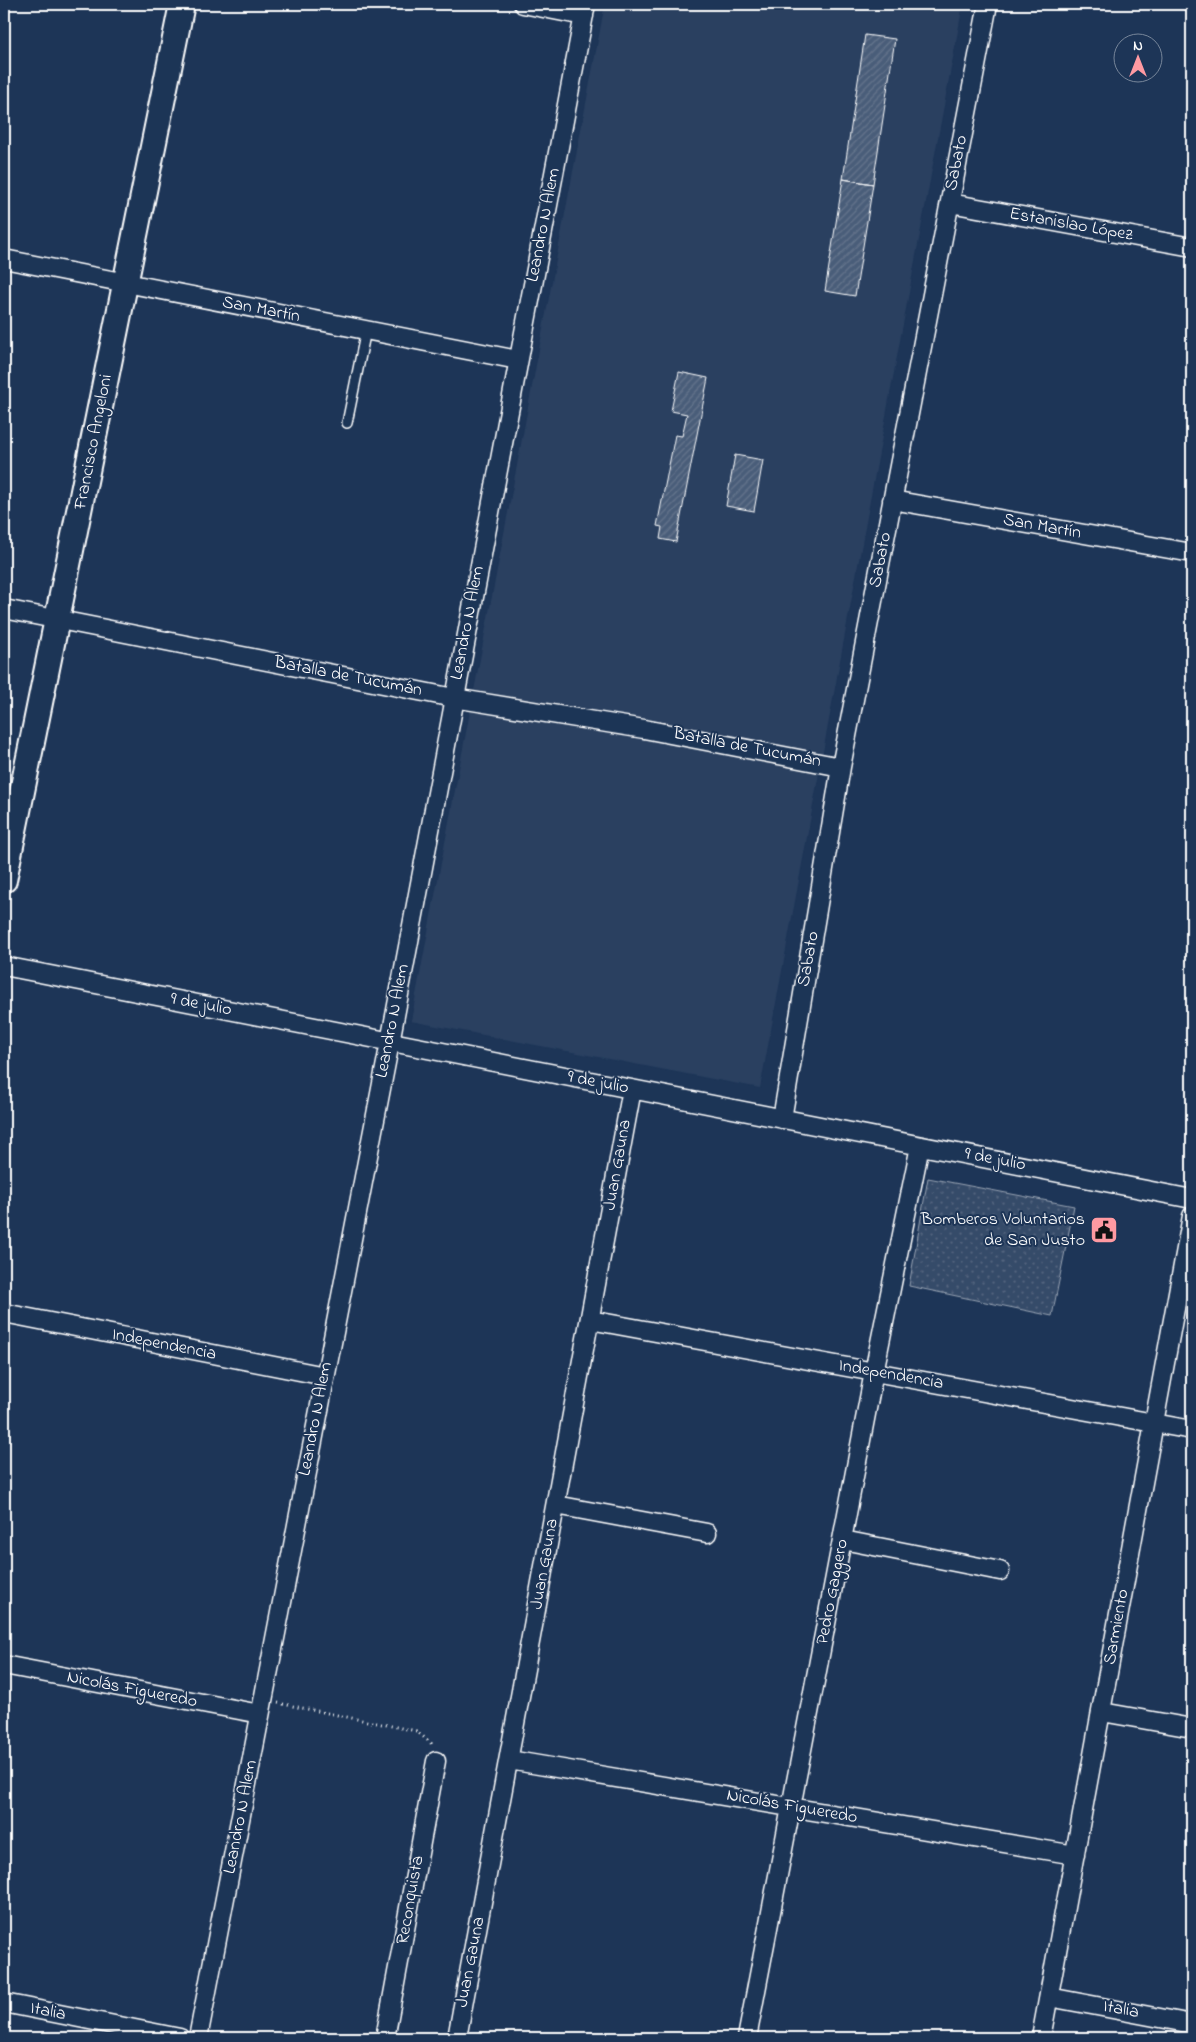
<svg xmlns="http://www.w3.org/2000/svg" width="1196" height="2042" font-family="'Indie Flower',sans-serif">
  <style>
    .built { fill: #2a4161 }
    .grass { fill: url(#grass-dots); stroke: #9aa5b4 }
    .building { fill: url(#building-hatch); stroke: #fff }
    .lines { fill: none; stroke-linecap: round; stroke-linejoin: round }
    .service-casing { stroke: #fff; stroke-width: 12 }
    .minor-casing { stroke: #fff; stroke-width: 21 }
    .secondary-casing { stroke: #fff; stroke-width: 28 }
    .path { stroke: #fff; stroke-width: 3; stroke-dasharray: 1 4; stroke-linecap: butt }
    .service { stroke: #1d3557; stroke-width: 9 }
    .minor { stroke: #1d3557; stroke-width: 18 }
    .secondary { stroke: #1d3557; stroke-width: 24 }
    .labels { text-anchor: middle; dominant-baseline: central; stroke-width: 4; stroke-linejoin: round; paint-order: stroke }
    .street-label { font-size: 18px; fill: #fff; stroke: #1d3557 }
    .poi-label { font-size: 18px; fill: #fff; stroke: #1d3557; text-anchor: end }
  </style>
  <defs>
    <pattern id="grass-dots" width="8" height="8" patternUnits="userSpaceOnUse" patternTransform="scale(1.25)"><rect width="8" height="8" fill="#364b69"/><path d="M2 2h.1M6 6h.1" fill="none" stroke="#546680" stroke-width="1.8" stroke-linecap="round"/></pattern>
    <pattern id="building-hatch" width="6" height="6" patternUnits="userSpaceOnUse" patternTransform="scale(1.25)"><rect width="6" height="6" fill="#4a5d79"/><path d="M-1 1l2-2M0 6l6-6M5 7l2-2" fill="none" stroke="#65758d"/></pattern>
  </defs>
  <rect width="100%" height="100%" fill="#1d3557"/>
  <filter id="ink" filterUnits="userSpaceOnUse"><feTurbulence type="fractalNoise" baseFrequency=".02" numOctaves="2"/><feDisplacementMap in="SourceGraphic" scale="10" xChannelSelector="R" yChannelSelector="G"/><feConvolveMatrix kernelMatrix="1 2 1 2 8 2 1 2 1" color-interpolation-filters="sRGB"/></filter>
  <g filter="url(#ink)">
    <path class="built" d="M 605,4 L 963,4 L 760,1088 L 411,1021 Z"/>
    <path class="grass" d="M 928,1178 L 1074,1206 L 1052,1316 L 909,1286 Z"/>
    <path class="building" d="M 865,35 L 895,39 L 873,184 L 843,179 Z
      M 843,179 L 873,184 L 855,296 L 825,291 Z
      M 679,372 L 708,378 L 676,542 L 660,539 L 662,527 L 657,526 L 675,435 L 682,436 L 687,414 L 671,411 Z
      M 735,455 L 763,460 L 754,511 L 726,506 Z"/>
    <g class="lines">
      <g class="service-casing">
        <path id="service" d="M 347,423 L 366,330"/>
      </g>
      <g class="minor-casing">
        <path id="minor" d="M 523,4 L 584,16
          M 950,203 L 1192,247
          M 4,259 L 518,360
          M 892,500 L 1192,553
          M 4,609 L 454,698 L 644,729 L 841,767
          M 4,966 L 1192,1199
          M 782,1119 L 841,767 L 988,4
          M 4,1313 L 325,1376
          M 590,1320 L 1192,1430
          M 556,1505 L 707,1533
          M 843,1540 L 1000,1571
          M 4,1665 L 260,1714
          M 1102,1712 L 1192,1728
          M 509,1760 L 1075,1855
          M 1049,1997 L 1192,2024
          M 4,2003 L 180,2038
          M 198,2038 L 390,1042 L 586,4
          M 385,2038 L 436,1761
          M 457,2038 L 632,1089
          M 747,2038 L 874,1372 L 920,1146
          M 1041,2038 L 1192,1216"/>
      </g>
      <g class="secondary-casing">
        <path id="secondary" d="M 4,880 L 182,4"/>
      </g>
      <path class="path" d="M 278,1703 L 416,1731 L 431,1743 L 432,1746"/>
      <use href="#service" class="service"/>
      <use href="#minor" class="minor"/>
      <use href="#secondary" class="secondary"/>
    </g>
  </g>
  <defs>
    <g id="civic-square" transform="scale(1.4375)"><rect x="-9" y="-9" width="18" height="18" rx="4" fill="#ff9aa2" stroke="#1d3557"/><path d="M-.6-6.5H3V-4.5H.6V-3L4-1V1h2V6H-6V1h2V-1L-.6-3ZM-1.2 2.5V6h2.4V2.5Z" fill="#111"/></g>
  </defs>
  <g fill-rule="evenodd">
    <use href="#civic-square" x="1104" y="1230"/>
  </g>
  <g class="labels">
    <g class="street-label">
      <text transform="translate(957 163) rotate(-79)">Sabato</text>
      <text transform="translate(544 225) rotate(-79)">Leandro N Alem</text>
      <text transform="translate(1071 225) rotate(10)">Estanislao López</text>
      <text transform="translate(261 310) rotate(11)">San Martín</text>
      <text transform="translate(94 442) rotate(-79)">Francisco Angeloni</text>
      <text transform="translate(1042 527) rotate(10)">San Martín</text>
      <text transform="translate(881 560) rotate(-79)">Sabato</text>
      <text transform="translate(468 623) rotate(-79)">Leandro N Alem</text>
      <text transform="translate(348 677) rotate(11)">Batalla de Tucumán</text>
      <text transform="translate(747 748) rotate(11)">Batalla de Tucumán</text>
      <text transform="translate(809 959) rotate(-80)">Sabato</text>
      <text transform="translate(201 1005) rotate(11)">9 de julio</text>
      <text transform="translate(393 1021) rotate(-79)">Leandro N Alem</text>
      <text transform="translate(598 1083) rotate(11)">9 de julio</text>
      <text transform="translate(995 1160) rotate(11)">9 de julio</text>
      <text transform="translate(618 1165) rotate(-80)">Juan Gauna</text>
      <text transform="translate(164 1345) rotate(11)">Independencia</text>
      <text transform="translate(891 1375) rotate(10)">Independencia</text>
      <text transform="translate(316 1419) rotate(-79)">Leandro N Alem</text>
      <text transform="translate(545 1564) rotate(-80)">Juan Gauna</text>
      <text transform="translate(833 1592) rotate(-79)">Pedro Gaggero</text>
      <text transform="translate(1117 1627) rotate(-80)">Sarmiento</text>
      <text transform="translate(132 1690) rotate(11)">Nicolás Figueredo</text>
      <text transform="translate(792 1807) rotate(10)">Nicolás Figueredo</text>
      <text transform="translate(241 1817) rotate(-79)">Leandro N Alem</text>
      <text transform="translate(411 1900) rotate(-80)">Reconquista</text>
      <text transform="translate(471 1962) rotate(-79)">Juan Gauna</text>
      <text transform="translate(1121 2010) rotate(10)">Italia</text>
      <text transform="translate(48 2012) rotate(11)">Italia</text>
    </g>
    <g class="poi-label">
      <text x="1085" y="1220">Bomberos Voluntarios<tspan x="1085" dy="21">de San Justo</tspan></text>
    </g>
  </g>
  <rect width="1196" height="2042" fill="none" stroke="#1d3557" stroke-width="20"/>
  <rect x="10" y="10" width="1176" height="2022" fill="none" stroke="#fff" stroke-width="2" filter="url(#ink)"/>
  <g transform="translate(1138 58)"><circle r="24" fill="#1d3557" stroke="#77869a"/>
  <path d="M0-4L9 19L0 12L-9 19Z" fill="#ff9aa2"/>
  <text y="-8" font-size="14" font-weight="bold" text-anchor="middle" fill="#ffffff">N</text>
  </g>
</svg>
